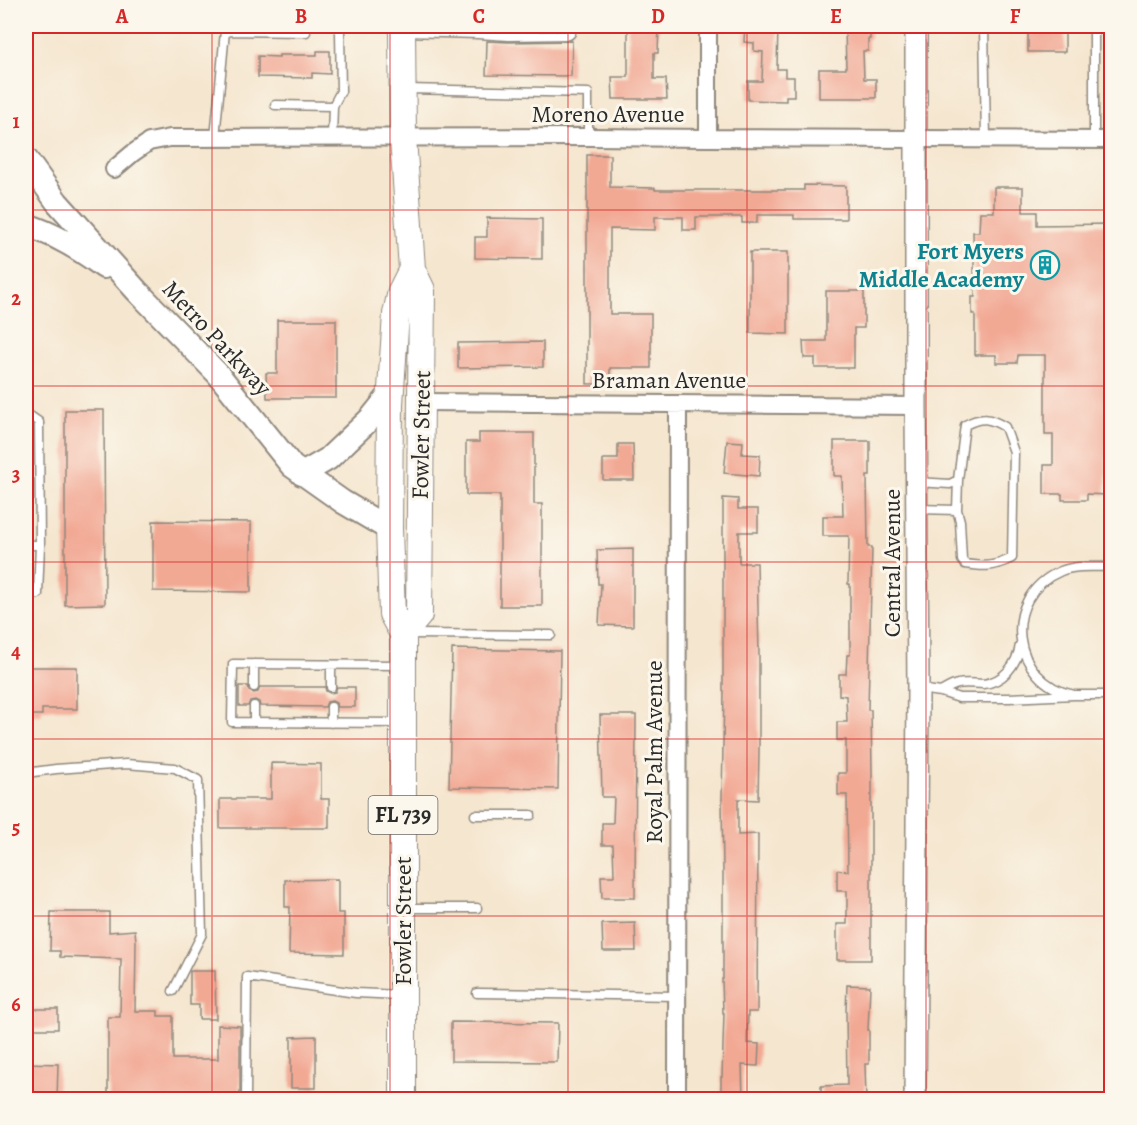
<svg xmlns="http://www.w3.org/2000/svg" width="1137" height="1125" font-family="Alegreya,serif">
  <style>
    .building { fill: #f2a994 }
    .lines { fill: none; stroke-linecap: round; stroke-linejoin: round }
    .service-casing { stroke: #90887d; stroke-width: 11 }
    .minor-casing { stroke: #90887d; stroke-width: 20 }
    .tertiary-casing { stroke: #90887d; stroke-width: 24 }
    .secondary-casing { stroke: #90887d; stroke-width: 26 }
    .primary-casing { stroke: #90887d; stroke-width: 28 }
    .service { stroke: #fff; stroke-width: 8 }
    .minor { stroke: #fff; stroke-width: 16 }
    .tertiary { stroke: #fff; stroke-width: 21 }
    .secondary { stroke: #fff; stroke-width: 22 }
    .primary { stroke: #fff; stroke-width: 26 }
    .grid { fill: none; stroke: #d62828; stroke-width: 1.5; stroke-opacity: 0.55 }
    .labels { text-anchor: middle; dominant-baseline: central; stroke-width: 6; stroke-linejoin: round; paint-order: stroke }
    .shield { fill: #fbf7ec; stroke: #696865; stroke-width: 1.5 }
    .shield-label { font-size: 22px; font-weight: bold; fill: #2b2b2b }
    .street-label { font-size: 24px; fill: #2b2b2b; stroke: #fbf7ec }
    .culture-label { font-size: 24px; font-weight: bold; fill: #0d838f; stroke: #fbf7ec; text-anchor: end }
    .neatline { fill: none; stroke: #d62828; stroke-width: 2 }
    .grid-label { font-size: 20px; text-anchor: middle; font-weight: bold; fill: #d62828 }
  </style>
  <rect width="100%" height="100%" fill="#fbf7ec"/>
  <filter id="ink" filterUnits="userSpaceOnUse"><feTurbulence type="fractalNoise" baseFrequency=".0167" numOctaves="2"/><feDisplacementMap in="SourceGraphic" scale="12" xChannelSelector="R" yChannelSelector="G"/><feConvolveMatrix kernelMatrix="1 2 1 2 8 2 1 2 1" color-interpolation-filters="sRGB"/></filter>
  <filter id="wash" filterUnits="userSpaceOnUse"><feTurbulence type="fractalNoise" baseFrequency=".008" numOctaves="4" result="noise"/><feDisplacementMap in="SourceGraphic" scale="24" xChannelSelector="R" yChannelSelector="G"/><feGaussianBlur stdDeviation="1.35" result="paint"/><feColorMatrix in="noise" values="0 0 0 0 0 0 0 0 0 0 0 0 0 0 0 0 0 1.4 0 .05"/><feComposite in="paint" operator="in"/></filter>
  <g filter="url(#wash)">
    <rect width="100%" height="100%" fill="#f5e6cf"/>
    <g id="blocks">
      <path class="building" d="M 628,26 L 659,26 L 658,53 L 654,53 L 654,79 L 666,79 L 667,99 L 613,99 L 612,77 L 628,77 Z
        M 745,26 L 778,26 L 777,69 L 785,69 L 785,77 L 794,77 L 794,96 L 786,96 L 786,101 L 748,100 L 748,81 L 762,81 L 763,52 L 754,51 L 754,43 L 744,42 Z
        M 845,26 L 870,26 L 870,39 L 868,39 L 868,51 L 863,51 L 864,79 L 876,79 L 876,98 L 819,98 L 819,69 L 846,69 Z
        M 1028,26 L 1065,26 L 1065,52 L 1028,52 Z
        M 487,41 L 509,42 L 572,41 L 571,76 L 486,75 Z
        M 317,51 L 330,51 L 330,74 L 312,73 L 312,78 L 258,77 L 258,56 L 279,57 L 279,55 L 317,55 Z
        M 587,155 L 610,155 L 610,187 L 655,188 L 655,190 L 804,190 L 804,185 L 846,186 L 846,219 L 794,219 L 794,215 L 757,215 L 757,223 L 742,223 L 742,217 L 696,217 L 696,230 L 683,230 L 683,217 L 655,217 L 655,230 L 610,229 L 610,314 L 651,314 L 651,368 L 610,368 L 610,384 L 587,384 Z
        M 994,187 L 1023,187 L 1023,212 L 1037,212 L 1037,225 L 1112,224 L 1112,445 L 1107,445 L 1106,495 L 1087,494 L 1087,500 L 1062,500 L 1062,494 L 1044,494 L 1044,465 L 1053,465 L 1053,435 L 1045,435 L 1045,355 L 1018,355 L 1017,363 L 996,363 L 996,355 L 975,355 L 975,314 L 972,314 L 972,297 L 975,297 L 973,232 L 979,232 L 980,212 L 994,212 Z
        M 487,218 L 542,219 L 542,259 L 475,258 L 475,237 L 487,237 Z
        M 750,252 L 788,252 L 788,334 L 750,333 Z
        M 826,291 L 864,291 L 864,328 L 854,328 L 854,368 L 815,368 L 815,358 L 804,358 L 803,341 L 826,341 Z
        M 277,320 L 336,320 L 336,398 L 267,398 L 266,373 L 277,373 Z
        M 543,342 L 543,367 L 458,368 L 458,343 Z
        M 65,410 L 104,410 L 105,604 L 65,605 Z
        M 479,433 L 534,433 L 534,504 L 542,504 L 542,606 L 500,606 L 500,495 L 466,495 L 466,442 L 479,442 Z
        M 727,441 L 743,442 L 742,454 L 760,455 L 759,476 L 724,473 Z
        M 834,441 L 870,441 L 870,476 L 867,476 L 868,547 L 872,547 L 868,710 L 871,710 L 872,773 L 872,795 L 871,795 L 871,960 L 837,960 L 837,924 L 847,924 L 847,891 L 837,891 L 837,870 L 848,871 L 847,795 L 838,795 L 838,773 L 846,773 L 846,740 L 837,740 L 837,722 L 847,722 L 846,696 L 839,695 L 839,674 L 846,674 L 847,655 L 850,655 L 850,584 L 848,584 L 849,536 L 823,536 L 823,516 L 843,516 L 842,476 L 834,476 Z
        M 618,444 L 633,444 L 634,480 L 603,480 L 603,459 L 618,459 Z
        M 723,498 L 738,499 L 738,509 L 758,509 L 758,532 L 739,532 L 739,563 L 757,563 L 759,655 L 759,750 L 758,800 L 738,799 L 738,835 L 758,834 L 757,1012 L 748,1012 L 747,1043 L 759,1044 L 758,1066 L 742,1065 L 743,1100 L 721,1100 L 721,1077 L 722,1077 L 724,1013 L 723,1013 L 722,979 L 723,979 L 723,872 L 722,799 L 724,691 L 723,691 Z
        M 153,521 L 251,522 L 251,592 L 153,591 Z
        M 633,549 L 633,626 L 599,625 L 601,584 L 598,584 L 597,550 Z
        M 452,649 L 560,651 L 558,789 L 449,787 Z
        M 26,667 L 77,667 L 77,709 L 42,709 L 42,715 L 26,715 Z
        M 239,686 L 248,686 L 249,691 L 253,693 L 258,692 L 260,687 L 325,687 L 326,691 L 330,693 L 335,692 L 337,687 L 355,687 L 355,707 L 337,707 L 336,703 L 332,701 L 327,702 L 325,707 L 260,706 L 259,702 L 255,700 L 250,701 L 248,706 L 239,706 Z
        M 600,715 L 636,715 L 635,898 L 602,898 L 601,876 L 614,876 L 613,845 L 602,845 L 602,823 L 613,823 L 614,797 L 602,797 Z
        M 271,763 L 321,764 L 321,799 L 329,799 L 329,828 L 220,828 L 220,799 L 271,799 Z
        M 338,879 L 338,913 L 344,913 L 344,954 L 289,953 L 290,907 L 285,907 L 285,880 Z
        M 51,912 L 109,912 L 109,932 L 135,930 L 136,942 L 135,1011 L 158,1011 L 158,1016 L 173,1016 L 173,1059 L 218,1059 L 218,1025 L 240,1026 L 240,1100 L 108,1100 L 108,1017 L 120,1017 L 121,959 L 60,957 L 60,951 L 50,951 Z
        M 635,923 L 636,951 L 603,951 L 602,924 Z
        M 190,971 L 215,971 L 216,1019 L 199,1019 L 199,1005 L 190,1005 Z
        M 847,985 L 870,986 L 868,1030 L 869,1030 L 869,1064 L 865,1064 L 866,1100 L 821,1100 L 821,1086 L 847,1085 L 846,1011 Z
        M 34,1009 L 58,1009 L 58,1029 L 34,1029 Z
        M 451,1022 L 558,1023 L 557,1062 L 451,1061 Z
        M 316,1036 L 316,1088 L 291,1088 L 291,1037 Z
        M 26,1063 L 58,1064 L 57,1100 L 26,1100 Z"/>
    </g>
  </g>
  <g filter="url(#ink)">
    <use href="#blocks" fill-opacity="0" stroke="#90887d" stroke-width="1.5"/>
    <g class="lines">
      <g class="service-casing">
        <path id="service" d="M 984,26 L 986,140
          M 406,32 L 478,34 L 509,36 L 569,35 L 571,33 L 571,26
          M 407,89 L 588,93 L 588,137
          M 275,105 L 333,106
          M 215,138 L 225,31 L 306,32
          M 332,138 L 333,106 L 341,91 L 340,32
          M 1094,140 L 1094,26
          M 26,413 L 39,422 L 40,545 L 38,594 L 26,595
          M 917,482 L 950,484 L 958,480 L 965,425 C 982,416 990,418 1005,427 L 1014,452 L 1012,558 C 994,567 985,567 965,564 L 962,560 L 960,521 L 957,510 L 917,509
          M 957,510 L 958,480
          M 26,545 L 40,545
          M 409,634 L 551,635
          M 254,664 L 254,687
          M 331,665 L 331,687
          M 400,665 L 233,664 L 232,722 L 400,723
          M 919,689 L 941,692 L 959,698 L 1009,698 L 1074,695 L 1112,695
          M 941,692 C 946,689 953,685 958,684 C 966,682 975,684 983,684 C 1003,682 1017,665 1020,645
          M 1074,695 C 1011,682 999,597 1061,571 C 1076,565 1095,567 1112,567
          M 254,722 L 254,706
          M 331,723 L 331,707
          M 26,773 L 56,769 L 126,764 L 175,768 L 198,780 L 202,934 L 173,991
          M 475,815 L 531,815
          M 407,908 L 477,908
          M 477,993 L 677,996
          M 246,1100 L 247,977 L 356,993 L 399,995"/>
      </g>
      <g class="minor-casing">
        <path id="minor" d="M 708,138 L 708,26
          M 114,169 L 133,153 L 149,142 L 170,138 L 588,137 L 708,138 L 1112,140
          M 422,402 L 916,406
          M 677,1100 L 678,404"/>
      </g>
      <g class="tertiary-casing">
        <path id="tertiary" d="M 915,1100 L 918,689 L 916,406 L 916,26"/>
      </g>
      <g class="secondary-casing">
        <path id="secondary" d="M 26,159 L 57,202 L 137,291 L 218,374 L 292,466 L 343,502 L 389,529
          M 26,225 C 55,234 80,249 104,267
          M 302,474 L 328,459 L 371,418 L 391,393"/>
      </g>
      <g class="primary-casing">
        <path id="primary" d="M 402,26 L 403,138 L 412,269 L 422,290 L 419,615 L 403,634
          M 403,1100 L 403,634 L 392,614 L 389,529 L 390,404 L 396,314 L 401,291 L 412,269"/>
      </g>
      <use href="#service" class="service"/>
      <use href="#minor" class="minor"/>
      <use href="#tertiary" class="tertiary"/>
      <use href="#secondary" class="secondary"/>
      <use href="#primary" class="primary"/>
    </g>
  </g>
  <path class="grid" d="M 212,26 L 212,1100M 390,26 L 390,1100M 568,26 L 568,1100M 747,26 L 747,1100M 926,26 L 926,1100M 26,210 L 1112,210M 26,386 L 1112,386M 26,562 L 1112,562M 26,739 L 1112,739M 26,916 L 1112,916"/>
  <defs>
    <g id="building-ring" transform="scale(1.5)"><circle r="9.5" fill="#fbf7ec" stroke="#0f9aa8" stroke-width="1.5"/><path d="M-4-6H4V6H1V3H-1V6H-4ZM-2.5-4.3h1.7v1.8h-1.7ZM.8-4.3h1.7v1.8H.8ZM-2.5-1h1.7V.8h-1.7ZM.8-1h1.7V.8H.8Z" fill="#0f9aa8"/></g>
  </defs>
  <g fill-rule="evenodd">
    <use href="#building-ring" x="1045" y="265"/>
  </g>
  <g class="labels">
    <rect class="shield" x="368.5" y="796" width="69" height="38" rx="4.5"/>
    <g class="shield-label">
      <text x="403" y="815">FL 739</text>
    </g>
    <g class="street-label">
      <text x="608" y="114">Moreno Avenue</text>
      <text transform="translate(217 338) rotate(47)">Metro Parkway</text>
      <text x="669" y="380">Braman Avenue</text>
      <text transform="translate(421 435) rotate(-89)">Fowler Street</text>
      <text transform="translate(892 563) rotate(-90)">Central Avenue</text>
      <text transform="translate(654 752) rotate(-90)">Royal Palm Avenue</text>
      <text transform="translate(403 921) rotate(-90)">Fowler Street</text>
    </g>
    <g class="culture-label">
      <text x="1024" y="251">Fort Myers<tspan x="1024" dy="28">Middle Academy</tspan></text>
    </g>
  </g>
  <rect width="1137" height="1125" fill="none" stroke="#fbf7ec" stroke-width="66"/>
  <rect x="33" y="33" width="1071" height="1059" class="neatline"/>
  <g class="grid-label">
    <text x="122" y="23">A</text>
    <text x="301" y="23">B</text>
    <text x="479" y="23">C</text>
    <text x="658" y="23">D</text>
    <text x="836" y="23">E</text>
    <text x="1015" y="23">F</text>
    <text x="16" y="128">1</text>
    <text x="16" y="305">2</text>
    <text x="16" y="481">3</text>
    <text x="16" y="658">4</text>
    <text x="16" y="834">5</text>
    <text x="16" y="1011">6</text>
  </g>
</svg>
